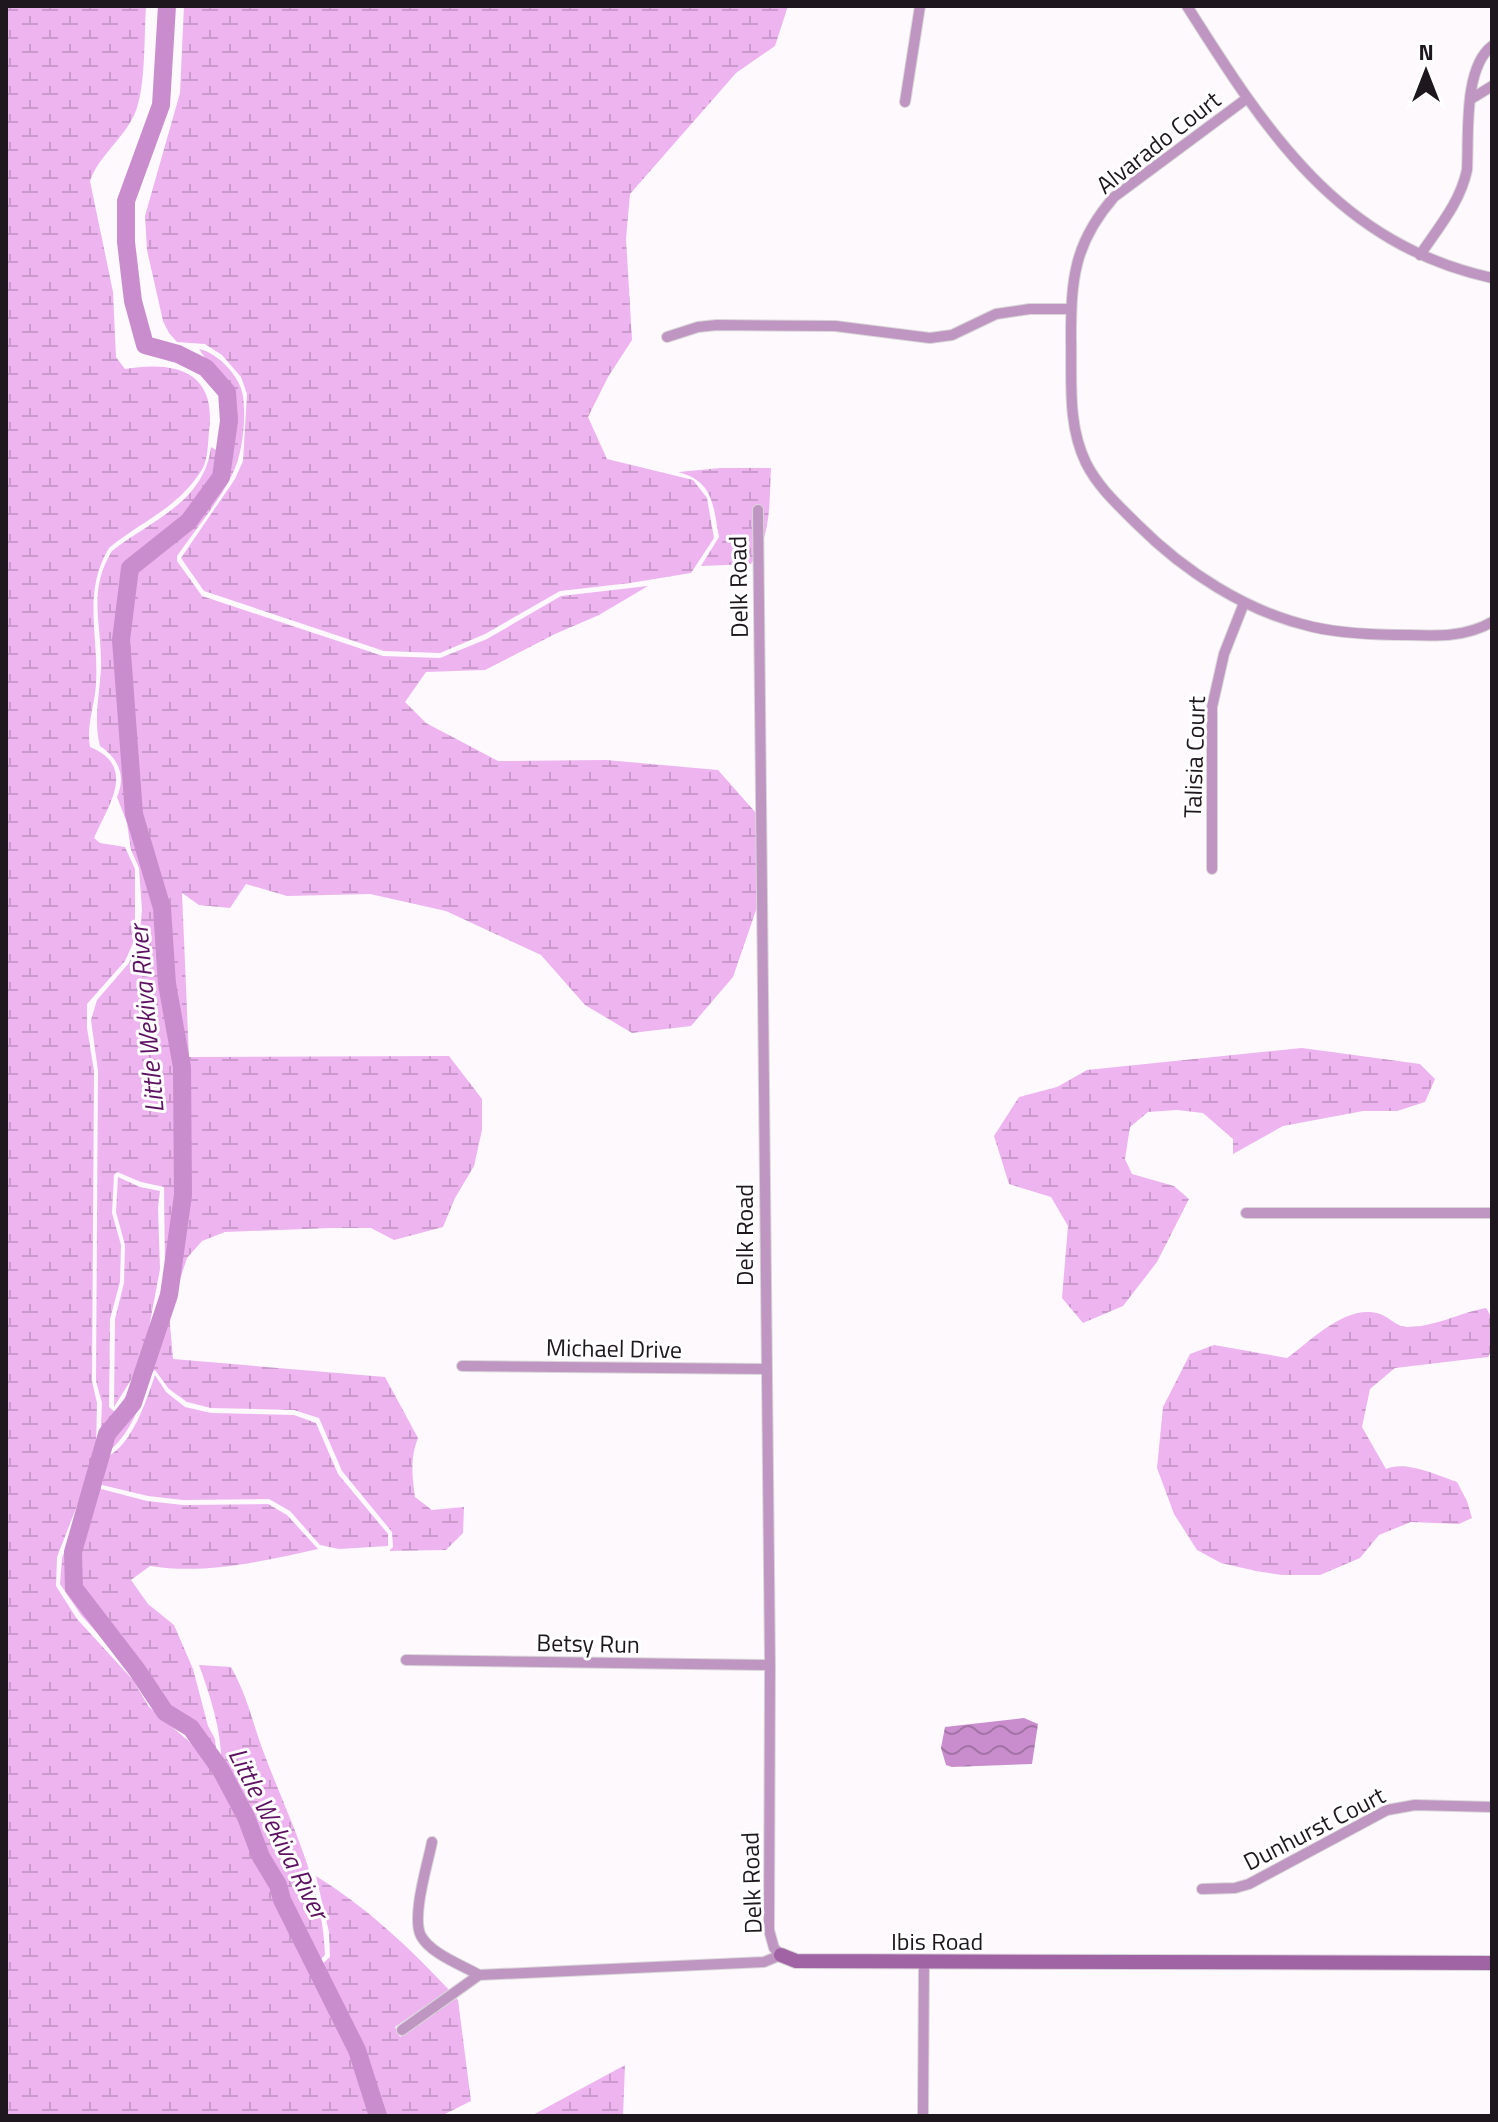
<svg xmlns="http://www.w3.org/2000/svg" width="1498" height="2122" font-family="'Titillium Web',sans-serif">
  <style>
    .wetland { fill: url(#wetland-marsh); fill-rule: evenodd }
    .water { fill: url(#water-waves) }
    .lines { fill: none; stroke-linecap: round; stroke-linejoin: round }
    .river { stroke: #c98dcd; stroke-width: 18 }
    .street-casing { stroke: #d9d5d9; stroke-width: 12 }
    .secondary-casing { stroke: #d9d5d9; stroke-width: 16 }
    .street { stroke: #bf96c1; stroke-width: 10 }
    .secondary { stroke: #a064a4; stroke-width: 14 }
    .labels { text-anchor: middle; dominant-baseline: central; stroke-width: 6; stroke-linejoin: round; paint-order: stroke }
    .street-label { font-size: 24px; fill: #1e181e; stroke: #fff }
    .water-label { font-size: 26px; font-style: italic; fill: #5c1261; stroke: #fff }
  </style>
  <defs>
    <pattern id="wetland-marsh" width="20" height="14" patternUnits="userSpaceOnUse" patternTransform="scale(2)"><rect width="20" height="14" fill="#edb4f0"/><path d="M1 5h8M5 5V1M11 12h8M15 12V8" fill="none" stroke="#cb9acd"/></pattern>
    <pattern id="water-waves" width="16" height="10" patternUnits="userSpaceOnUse" patternTransform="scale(2)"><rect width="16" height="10" fill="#c98dcd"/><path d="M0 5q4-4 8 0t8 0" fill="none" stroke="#a372a6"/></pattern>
  </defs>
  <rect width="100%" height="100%" fill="#fdf9fd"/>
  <path class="wetland" d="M 6,6 L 146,6 C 144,34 146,88 135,113 C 124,139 99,155 90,181 L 113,292 L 116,357 L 125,369 C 175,361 217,371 209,431 C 208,442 208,458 203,468 C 178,509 144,519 109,548 C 82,593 99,635 96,684 C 95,704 86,726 90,747 C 138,767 108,805 94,838 L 100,843 L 125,847 L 135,869 L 135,939 L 125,961 L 87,1004 L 87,1028 L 94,1071 L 92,1381 L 97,1403 L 96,1448 L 89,1475 L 57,1557 L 56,1586 L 77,1619 L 133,1680 L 149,1707 L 221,1769 C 223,1735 211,1698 199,1665 L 231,1667 C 246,1693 252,1720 262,1748 C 287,1816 323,1882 325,1955 L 315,1965 L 357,2050 L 378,2116 L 6,2116 Z
    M 184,6 L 788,6 L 775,46 L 736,73 L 630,194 L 626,239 L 632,340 L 608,377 L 588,417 L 607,459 L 693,480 L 707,498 L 714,538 L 691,573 L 630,583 L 560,591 L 485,634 L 440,653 L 384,651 L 204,591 L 181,558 L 235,479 L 243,461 L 247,394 L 241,377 L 222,355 L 205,344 L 177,342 L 169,333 L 163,321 L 147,250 L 145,216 L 180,93 Z
    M 199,349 C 218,353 240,376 243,396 C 246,419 243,454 232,475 C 218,503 195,530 177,556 L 177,561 L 202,596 L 383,656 L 440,658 L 487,639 L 561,596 L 648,586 L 599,615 L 555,634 L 485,670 L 426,672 L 405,702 L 426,723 L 498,761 L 606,760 L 718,770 L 756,813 L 765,884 L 733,977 L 691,1026 L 632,1033 L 585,1005 L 541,955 L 446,911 L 370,894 L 287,896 L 246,884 L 230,908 L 199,905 L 182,893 L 189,1057 L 449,1056 L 482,1099 L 482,1130 L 474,1166 L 455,1198 L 443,1227 L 394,1240 L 371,1228 L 331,1228 L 225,1232 L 202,1241 L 187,1258 L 169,1313 L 173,1359 L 385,1377 L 418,1438 C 410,1458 412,1476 415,1497 L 432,1510 L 464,1507 L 463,1533 L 446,1550 L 389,1551 L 393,1547 L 392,1532 L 342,1471 L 319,1418 L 294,1410 L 211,1408 L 187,1402 L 169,1389 L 155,1370 L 151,1373 C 142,1402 130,1437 105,1454 L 98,1483 L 101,1489 L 147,1501 L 183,1505 L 268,1504 L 287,1515 L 318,1549 C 264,1561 205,1575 150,1566 L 131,1580 L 148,1604 L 174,1625 L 193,1669 L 208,1726 L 215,1739 L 217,1760 L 153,1704 L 136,1676 L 81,1615 L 60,1584 L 62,1558 L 93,1477 L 100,1448 L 102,1403 L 96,1381 L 98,1071 L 91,1020 L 97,1000 L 129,963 L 139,941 L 142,910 L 139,868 L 131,850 L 127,823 L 117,797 C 126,776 119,759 100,746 C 93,719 100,694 101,666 C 102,623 87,592 112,551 C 151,520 204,503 211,447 L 221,453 L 233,445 L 233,409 L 220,380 ZM 117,1172 L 141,1182 L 164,1187 L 165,1269 L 152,1335 L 138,1378 L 115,1412 L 109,1407 L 110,1319 L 120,1282 L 121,1245 L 112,1213 L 114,1175 Z
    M 721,468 L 771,468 C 769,501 772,537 751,564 L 701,566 L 719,537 C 713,506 714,481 678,472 Z
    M 1302,1048 L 1420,1064 L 1435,1079 L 1425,1102 L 1397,1111 L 1363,1111 L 1283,1126 L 1233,1154 L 1233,1139 L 1203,1113 L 1177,1110 L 1148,1112 L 1130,1127 L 1125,1159 L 1132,1174 L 1174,1186 L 1189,1199 L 1157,1262 L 1123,1306 L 1083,1323 L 1062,1298 L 1068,1226 L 1051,1197 L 1009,1184 L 994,1136 L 1019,1097 L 1057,1087 L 1087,1070 Z
    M 118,1177 L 140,1187 L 160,1191 L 158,1208 L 160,1269 L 148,1333 L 134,1375 L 114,1407 L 115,1319 L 124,1283 L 125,1245 L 116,1212 Z
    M 1486,1308 C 1495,1319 1496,1345 1488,1357 L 1395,1368 L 1370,1389 L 1362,1427 L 1386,1469 C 1405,1460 1437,1475 1457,1482 L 1467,1501 L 1472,1518 L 1459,1524 L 1411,1522 L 1379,1535 L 1360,1558 L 1320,1575 L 1282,1575 L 1256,1571 L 1221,1563 L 1197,1550 L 1174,1514 L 1157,1468 L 1163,1407 L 1190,1354 L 1214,1345 L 1287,1358 C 1312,1340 1347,1303 1380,1314 C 1389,1317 1397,1327 1407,1327 C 1435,1327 1459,1313 1486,1308 Z
    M 155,1375 L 166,1392 L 185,1407 L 211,1413 L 294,1415 L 316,1423 L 338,1474 L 388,1534 L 388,1546 L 339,1549 L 320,1545 L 290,1511 L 269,1499 L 183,1500 L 148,1496 L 102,1485 L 108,1456 C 132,1445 147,1399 155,1375 Z
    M 316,1876 C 366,1907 408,1946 449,1990 L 395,2027 L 400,2037 L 456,1998 L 458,2000 L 471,2101 L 441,2116 L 382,2116 L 361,2048 L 320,1966 L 330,1957 L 329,1932 Z
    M 625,2065 L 623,2116 L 531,2116 Z"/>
  <path class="water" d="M 1024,1718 L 1038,1724 L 1032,1764 L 952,1767 L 946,1765 L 941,1748 L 945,1727 Z"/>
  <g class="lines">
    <path class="river" d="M 167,6 L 161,105 L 126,201 L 126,242 L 133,301 L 145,345 L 178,354 L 206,368 L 227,392 L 229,421 L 221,477 L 189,521 L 130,568 L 121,640 L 134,814 L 162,908 L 167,984 L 182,1067 L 183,1195 L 169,1295 L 133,1403 L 107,1434 L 73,1552 L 74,1588 L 137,1670 L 165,1712 L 191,1728 L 221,1770 L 246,1817 L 261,1857 L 278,1885 L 282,1900 L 357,2050 L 378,2116"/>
    <g class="street-casing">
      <path id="street" d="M 1187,6 C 1266,131 1338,244 1492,278
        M 1246,99 L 1114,197 C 1074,243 1071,279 1071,338 C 1072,380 1067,424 1086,463 C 1098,487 1118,505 1137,524 C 1184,571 1246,612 1313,627 C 1344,634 1377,635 1409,635 C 1438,636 1466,637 1492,622
        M 1471,99 L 1492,86
        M 905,102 L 920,6
        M 1420,255 C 1438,228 1460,203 1467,170 C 1469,136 1463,68 1492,46
        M 667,337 L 698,327 L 717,325 L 835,326 L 930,338 L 952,335 L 996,314 L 1030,309 L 1071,309
        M 1212,869 L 1212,707 L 1224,654 L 1244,603
        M 1246,1213 L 1492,1213
        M 462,1366 L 766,1369
        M 406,1660 L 770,1665
        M 432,1842 C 428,1863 411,1917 421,1936 C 431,1954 462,1965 479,1975
        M 1202,1889 L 1235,1888 L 1249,1884 L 1387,1810 L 1415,1805 L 1492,1807
        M 402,2030 L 479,1975 L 764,1962 L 781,1955 L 774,1948 L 769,1930 L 770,1665 L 758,510
        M 923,2116 L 924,1963"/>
    </g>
    <g class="secondary-casing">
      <path id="secondary" d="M 781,1955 L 796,1961 L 1492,1963"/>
    </g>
    <use href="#street" class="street"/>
    <use href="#secondary" class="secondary"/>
  </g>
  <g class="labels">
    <g class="street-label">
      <text transform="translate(1158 142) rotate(-38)">Alvarado Court</text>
      <text transform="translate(738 587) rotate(-91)">Delk Road</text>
      <text transform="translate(1194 757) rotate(-88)">Talisia Court</text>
      <text transform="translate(744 1235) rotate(-90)">Delk Road</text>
      <text transform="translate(614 1348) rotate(1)">Michael Drive</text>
      <text transform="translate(588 1643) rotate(1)">Betsy Run</text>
      <text transform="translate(1314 1828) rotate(-27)">Dunhurst Court</text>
      <text transform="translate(751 1883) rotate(-92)">Delk Road</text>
      <text x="937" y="1941">Ibis Road</text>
    </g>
    <g class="water-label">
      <text transform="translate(146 1019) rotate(-95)">Little Wekiva River</text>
      <text transform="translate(279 1833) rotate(63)">Little Wekiva River</text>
    </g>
  </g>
  <rect width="1498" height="2122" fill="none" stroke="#1e181e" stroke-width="16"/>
  <g transform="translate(1426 72)" stroke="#ffffff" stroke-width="6" paint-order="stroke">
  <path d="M0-6L14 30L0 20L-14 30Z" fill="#1e181e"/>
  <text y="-12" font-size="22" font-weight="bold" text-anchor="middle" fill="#1e181e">N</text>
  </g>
</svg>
